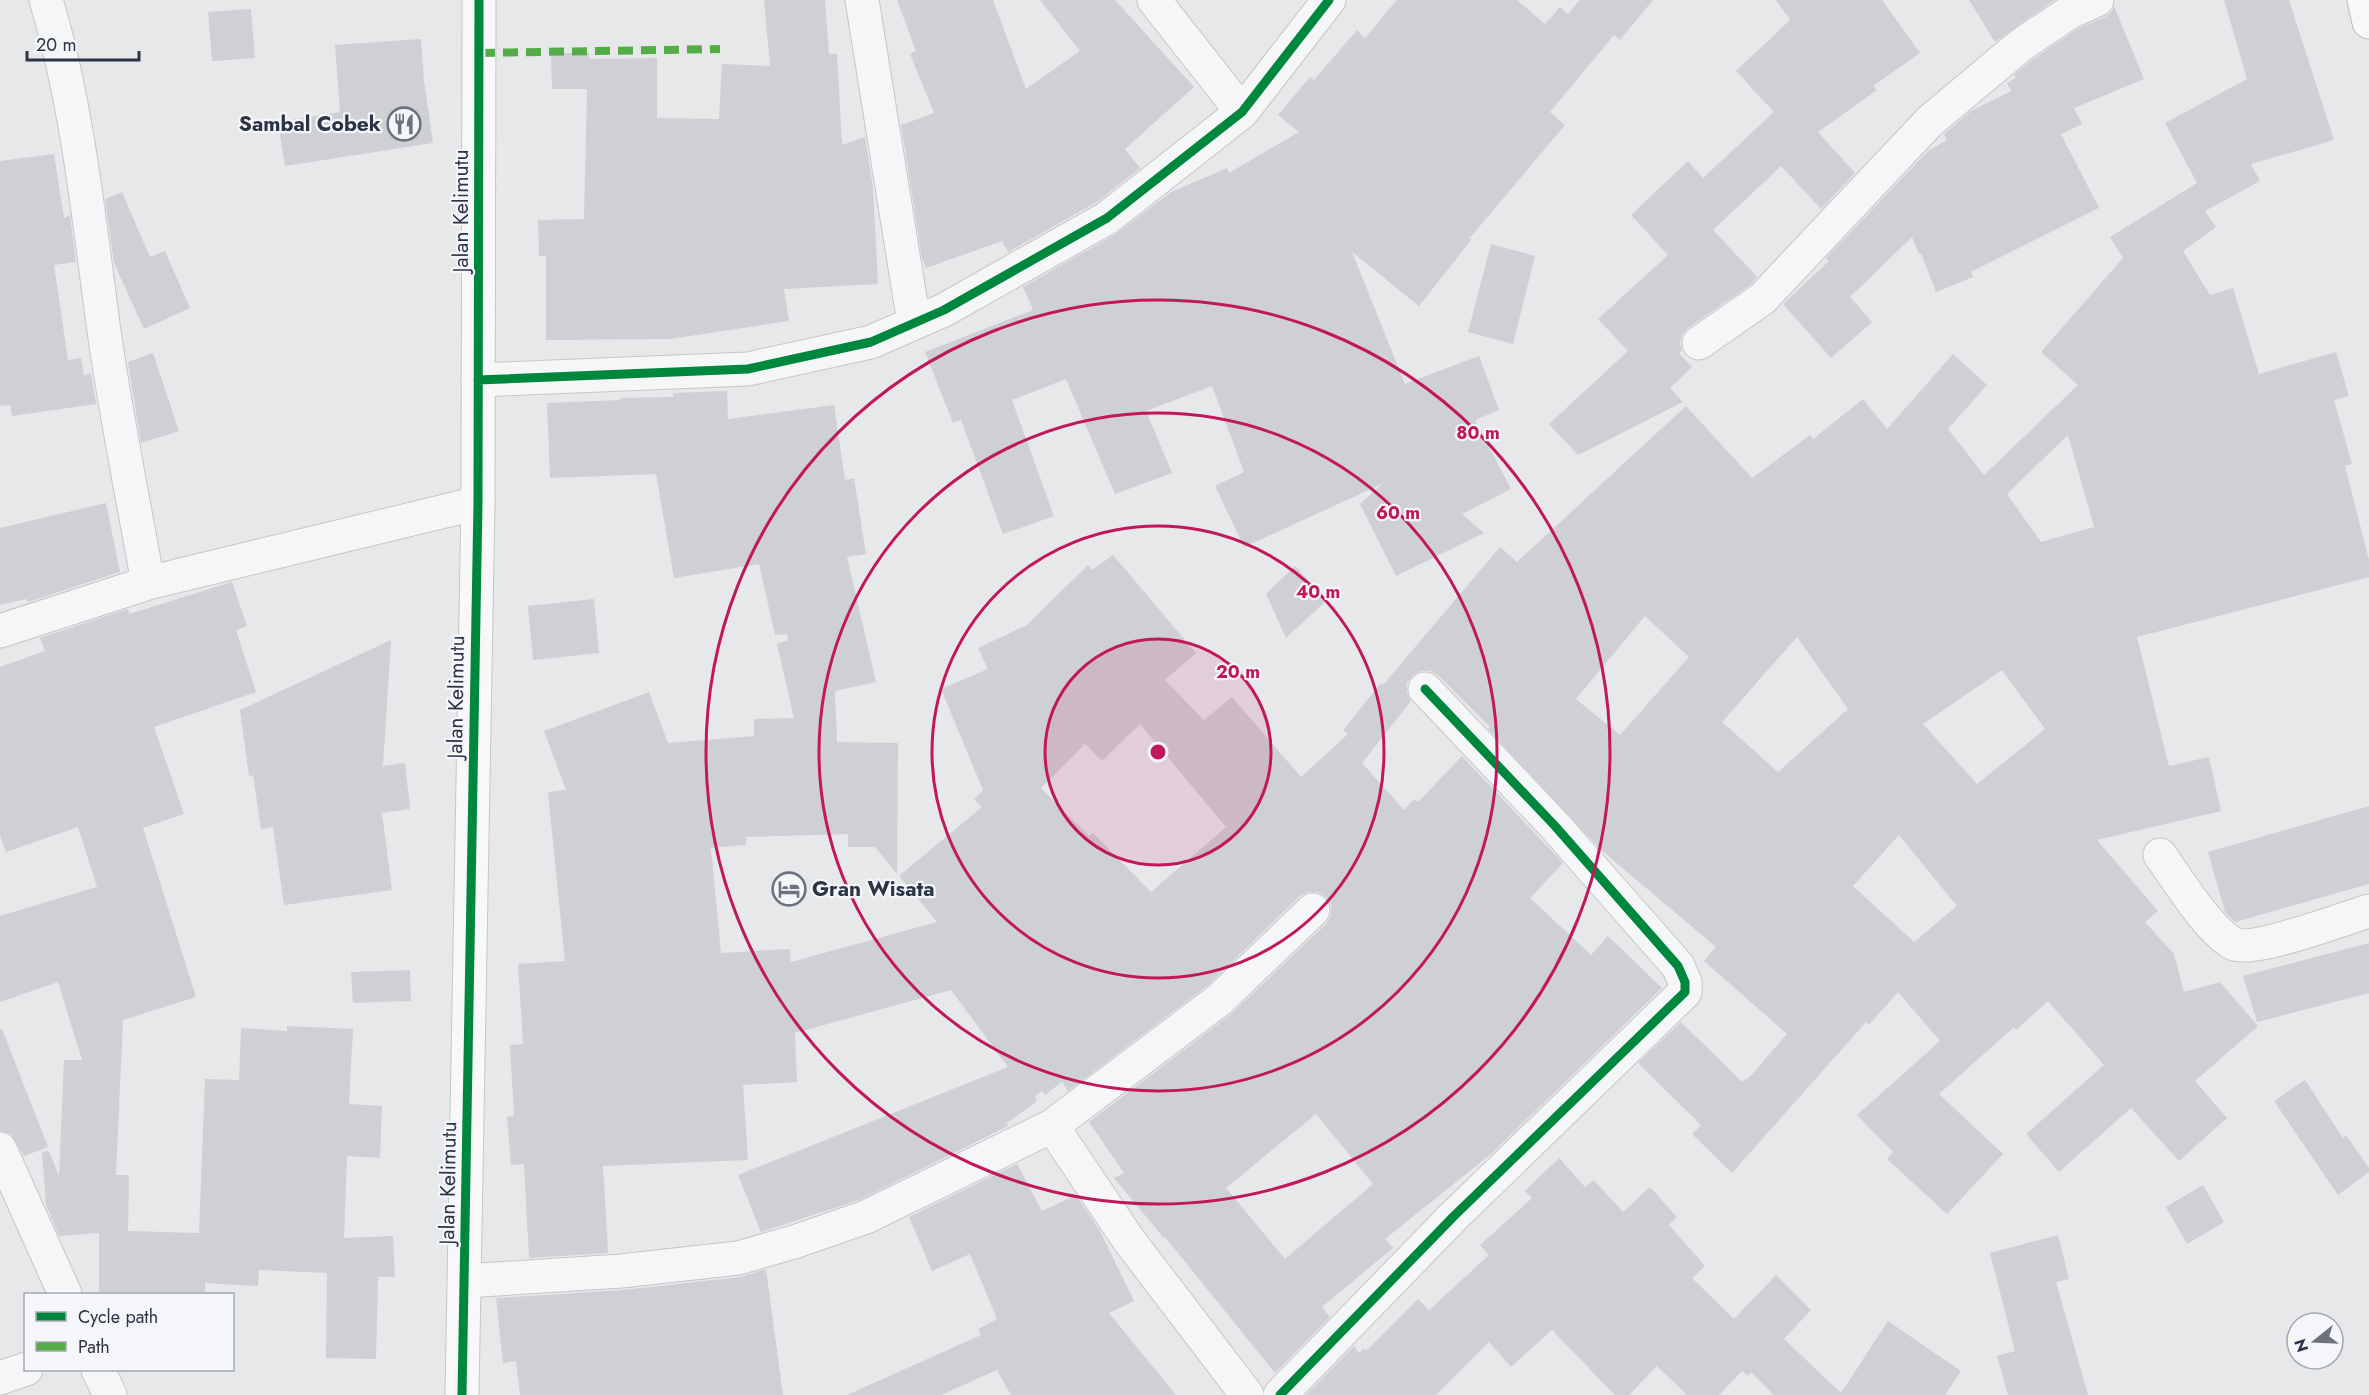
<svg xmlns="http://www.w3.org/2000/svg" width="2369" height="1395" font-family="Jost,sans-serif">
  <style>
    .building { fill: #ced0d3; fill-rule: evenodd }
    .lines { fill: none; stroke-linecap: round; stroke-linejoin: round }
    .street-casing { stroke: #c4c6c8; stroke-width: 35 }
    .secondary-casing { stroke: #c4c6c8; stroke-width: 35 }
    .highway-casing { stroke: #b8bbbf; stroke-width: 35 }
    .street { stroke: #f5f6f7; stroke-width: 33 }
    .secondary { stroke: #f8f8f8; stroke-width: 33 }
    .highway { stroke: #f8f8f8; stroke-width: 33 }
    .quiet { stroke: #54ac47; stroke-width: 8; stroke-dasharray: 15 8; stroke-linecap: butt }
    .cycleway-casing { stroke: #f4f6f9; stroke-width: 13 }
    .cycleway { stroke: #00873e; stroke-width: 9 }
    .ring { fill: none; stroke: #c2185b; stroke-width: 3 }
    .labels { text-anchor: middle; dominant-baseline: central; stroke-width: 4.5; stroke-linejoin: round; paint-order: stroke }
    .poi-label { font-size: 21px; font-weight: bold; fill: #2b3445; stroke: #f4f6f9; text-anchor: end }
    .street-label { font-size: 21px; fill: #2b3445; stroke: #f4f6f9 }
    .centre { fill: #c2185b; stroke: #f4f6f9; stroke-width: 3 }
    .ring-label { font-size: 18px; text-anchor: middle; font-weight: bold; fill: #c2185b; stroke: #f4f6f9; stroke-width: 4.5; stroke-linejoin: round; paint-order: stroke }
  </style>
  <rect width="100%" height="100%" fill="#e6e8ea"/>
  <path class="building" d="M 764,0 L 825,0 L 829,54 L 837,54 L 842,145 L 865,137 L 873,188 L 878,284 L 784,289 L 789,321 L 670,339 L 546,340 L 546,256 L 539,256 L 538,220 L 584,219 L 587,89 L 552,89 L 551,53 L 589,53 L 589,59 L 657,58 L 657,118 L 719,119 L 722,64 L 770,66 Z
    M 897,0 L 993,0 L 1026,89 L 1080,51 L 1040,0 L 1115,0 L 1194,87 L 1125,149 L 1140,168 L 1097,202 L 1008,252 L 1002,241 L 926,268 L 922,258 L 901,125 L 934,113 L 910,54 L 916,51 Z
    M 1397,0 L 1517,0 L 1545,24 L 1560,7 L 1568,14 L 1580,0 L 1653,0 L 1620,40 L 1614,35 L 1550,112 L 1565,125 L 1469,239 L 1472,239 L 1419,306 L 1352,252 L 1405,384 L 1479,356 L 1499,410 L 1475,420 L 1511,489 L 1462,514 L 1484,533 L 1396,576 L 1360,504 L 1382,484 L 1244,547 L 1215,486 L 1244,472 L 1212,386 L 1146,411 L 1172,473 L 1115,494 L 1066,379 L 1012,400 L 1054,516 L 1003,534 L 961,420 L 953,423 L 925,352 L 1033,310 L 1023,287 L 1116,234 L 1171,192 L 1227,168 L 1229,173 L 1299,132 L 1278,115 L 1310,77 L 1314,80 L 1357,30 L 1365,38 Z
    M 1776,0 L 1882,0 L 1920,53 L 1873,86 L 1877,90 L 1818,132 L 1855,173 L 1821,209 L 1781,166 L 1713,230 L 1757,277 L 1750,285 L 1688,328 L 1682,335 L 1680,344 L 1682,350 L 1679,353 L 1692,367 L 1670,388 L 1683,402 L 1578,455 L 1549,424 L 1628,351 L 1598,319 L 1668,255 L 1631,215 L 1688,161 L 1703,178 L 1774,112 L 1736,71 L 1790,20 Z
    M 1969,0 L 2054,0 L 1995,42 Z
    M 2224,0 L 2289,0 L 2334,140 L 2251,164 L 2260,181 L 2205,211 L 2216,227 L 2183,251 L 2210,295 L 2233,288 L 2259,374 L 2336,352 L 2349,396 L 2334,400 L 2352,464 L 2345,466 L 2369,560 L 2369,577 L 2137,637 L 2169,766 L 2209,757 L 2221,811 L 2097,840 L 2158,911 L 2145,922 L 2174,954 L 2184,992 L 2220,982 L 2258,1026 L 2195,1081 L 2227,1118 L 2179,1161 L 2131,1108 L 2059,1172 L 2026,1134 L 2104,1065 L 2048,1001 L 2016,1030 L 2014,1027 L 1939,1094 L 2003,1154 L 1947,1214 L 1887,1159 L 1893,1152 L 1857,1115 L 1940,1041 L 1898,992 L 1869,1025 L 1866,1022 L 1732,1173 L 1692,1134 L 1701,1125 L 1638,1063 L 1681,1022 L 1742,1082 L 1746,1078 L 1747,1080 L 1787,1034 L 1704,961 L 1716,947 L 1600,849 L 1488,729 L 1490,727 L 1439,676 L 1431,671 L 1421,671 L 1413,675 L 1407,683 L 1407,693 L 1411,701 L 1362,763 L 1404,810 L 1414,799 L 1418,802 L 1462,756 L 1563,863 L 1530,898 L 1591,955 L 1608,936 L 1662,988 L 1491,1154 L 1385,1239 L 1393,1248 L 1322,1307 L 1330,1317 L 1275,1373 L 1165,1237 L 1164,1238 L 1114,1178 L 1124,1173 L 1089,1122 L 1230,1015 L 1326,924 L 1331,915 L 1331,905 L 1326,897 L 1318,892 L 1308,892 L 1300,896 L 1207,986 L 1068,1091 L 1062,1082 L 1045,1095 L 1042,1091 L 1035,1096 L 1037,1101 L 1007,1123 L 1008,1126 L 859,1200 L 761,1232 L 738,1175 L 1008,1067 L 951,990 L 795,1033 L 797,1082 L 743,1085 L 748,1160 L 603,1166 L 608,1253 L 529,1258 L 524,1164 L 511,1165 L 507,1117 L 514,1116 L 510,1045 L 523,1044 L 518,964 L 565,961 L 548,792 L 566,790 L 544,731 L 649,692 L 668,743 L 754,736 L 754,719 L 794,718 L 777,644 L 788,640 L 787,634 L 775,635 L 759,564 L 674,578 L 656,474 L 550,478 L 547,403 L 620,400 L 620,398 L 673,397 L 673,393 L 727,391 L 728,419 L 834,405 L 845,480 L 854,478 L 866,554 L 847,557 L 876,682 L 835,691 L 837,742 L 898,743 L 897,874 L 875,847 L 848,847 L 848,834 L 746,837 L 746,845 L 711,848 L 721,953 L 790,949 L 791,962 L 937,922 L 899,876 L 982,807 L 974,799 L 983,790 L 941,689 L 988,669 L 978,648 L 1027,625 L 1088,565 L 1092,570 L 1113,555 L 1196,653 L 1165,680 L 1204,720 L 1232,697 L 1301,777 L 1348,734 L 1343,730 L 1381,683 L 1383,685 L 1500,547 L 1517,562 L 1686,406 L 1752,478 L 1810,435 L 1813,439 L 1863,399 L 1887,429 L 1953,354 L 1987,385 L 1948,429 L 1984,475 L 2078,385 L 2041,352 L 2123,258 L 2110,237 L 2197,183 L 2165,123 L 2247,79 ZM 2068,435 L 2094,527 L 2041,542 L 2007,494 ZM 1645,616 L 1689,657 L 1620,735 L 1576,699 ZM 1797,637 L 1848,709 L 1778,772 L 1722,722 ZM 2002,670 L 2045,729 L 1977,784 L 1923,724 ZM 1140,724 L 1226,827 L 1151,892 L 1093,833 L 1089,836 L 1041,788 L 1085,744 L 1102,761 ZM 1899,835 L 1957,906 L 1914,942 L 1853,886 ZM 1316,1114 L 1373,1184 L 1285,1259 L 1226,1188 Z
    M 2114,6 L 2144,79 L 2074,108 L 2082,124 L 2061,134 L 2099,208 L 1971,272 L 1973,277 L 1936,292 L 1921,253 L 1919,254 L 1912,237 L 1850,297 L 1872,322 L 1831,358 L 1783,304 L 1829,261 L 1826,258 L 1928,151 L 1947,140 L 1944,134 L 1971,111 L 2011,91 L 2007,83 L 2016,78 L 2014,75 L 2032,60 L 2079,28 L 2105,17 L 2112,11 Z
    M 251,9 L 255,58 L 212,61 L 208,12 Z
    M 421,39 L 424,81 L 433,143 L 285,166 L 278,122 L 340,112 L 335,45 Z
    M 54,154 L 64,218 L 70,215 L 76,262 L 54,265 L 68,360 L 81,358 L 84,376 L 91,373 L 96,404 L 12,416 L 10,405 L 0,406 L 0,161 Z
    M 122,192 L 150,257 L 165,251 L 190,308 L 144,329 L 114,263 L 105,199 Z
    M 1491,244 L 1535,256 L 1513,344 L 1468,332 Z
    M 153,353 L 179,431 L 141,443 L 128,362 Z
    M 106,503 L 120,572 L 28,602 L 27,599 L 0,605 L 0,528 Z
    M 1295,566 L 1327,600 L 1286,638 L 1266,594 Z
    M 232,582 L 247,626 L 236,630 L 256,692 L 154,727 L 184,814 L 143,828 L 196,997 L 123,1020 L 116,1175 L 129,1175 L 128,1231 L 199,1233 L 205,1079 L 239,1080 L 241,1028 L 287,1031 L 287,1026 L 353,1029 L 349,1104 L 382,1106 L 380,1158 L 347,1156 L 344,1238 L 393,1236 L 395,1277 L 378,1277 L 376,1359 L 326,1358 L 327,1273 L 259,1270 L 258,1286 L 205,1283 L 205,1294 L 99,1294 L 99,1233 L 59,1236 L 46,1205 L 42,1152 L 49,1151 L 59,1176 L 64,1060 L 82,1060 L 58,982 L 0,1002 L 0,916 L 97,887 L 78,827 L 6,852 L 0,835 L 0,667 L 45,651 L 40,638 L 128,609 L 129,614 Z
    M 594,599 L 599,653 L 533,660 L 528,606 Z
    M 391,640 L 383,766 L 405,763 L 410,809 L 382,813 L 392,890 L 284,905 L 273,827 L 261,829 L 253,775 L 249,776 L 240,710 Z
    M 2369,806 L 2369,884 L 2235,922 L 2225,912 L 2208,852 Z
    M 2369,943 L 2369,993 L 2257,1022 L 2243,976 Z
    M 410,970 L 411,1001 L 353,1003 L 351,972 Z
    M 2,1029 L 48,1147 L 24,1156 L 11,1134 L 0,1131 L 0,1030 Z
    M 2305,1080 L 2343,1138 L 2346,1135 L 2369,1168 L 2369,1172 L 2338,1195 L 2274,1101 Z
    M 1559,1158 L 1585,1187 L 1594,1180 L 1623,1212 L 1650,1187 L 1677,1217 L 1669,1225 L 1705,1266 L 1692,1278 L 1734,1319 L 1776,1275 L 1811,1310 L 1784,1339 L 1841,1393 L 1888,1321 L 1961,1371 L 1945,1395 L 1774,1395 L 1751,1372 L 1748,1376 L 1742,1371 L 1719,1395 L 1687,1395 L 1657,1366 L 1629,1395 L 1615,1395 L 1552,1330 L 1511,1367 L 1489,1342 L 1436,1395 L 1306,1395 L 1354,1346 L 1359,1353 L 1364,1348 L 1366,1351 L 1418,1299 L 1429,1310 L 1489,1255 L 1480,1245 L 1532,1198 L 1525,1191 Z
    M 1017,1164 L 1042,1211 L 1076,1195 L 1100,1231 L 1134,1301 L 1109,1313 L 1176,1395 L 1011,1395 L 997,1370 L 941,1395 L 847,1395 L 981,1335 L 978,1329 L 997,1319 L 970,1254 L 932,1271 L 909,1217 Z
    M 2203,1185 L 2224,1222 L 2187,1244 L 2166,1207 Z
    M 2058,1235 L 2069,1279 L 2056,1282 L 2088,1395 L 2008,1395 L 1997,1356 L 2015,1351 L 1990,1253 Z
    M 766,1269 L 783,1395 L 520,1395 L 516,1361 L 503,1363 L 496,1298 L 623,1290 L 740,1277 Z"/>
  <g class="lines">
    <g class="street-casing">
      <path id="street" d="M 46,0 C 78,107 89,221 104,331 C 116,416 133,499 148,583
        M 862,0 L 914,323
        M 1154,0 L 1242,112
        M 1699,343 L 1762,299 L 1930,121 L 2021,45 L 2070,12 L 2097,0
        M 478,380 L 748,369 L 871,342 L 944,310 L 1107,218 L 1242,112 L 1329,0
        M 0,631 L 148,583 L 478,503
        M 2160,855 C 2178,880 2207,928 2232,943 C 2252,954 2345,918 2369,911
        M 1052,1126 L 1128,1239 L 1247,1395
        M 0,1149 L 65,1294
        M 465,1281 L 621,1271 L 738,1258 L 794,1242 L 866,1217 L 1052,1126 L 1219,1000 L 1313,910
        M 98,1370 L 110,1395
        M 0,1378 L 26,1369
        M 1280,1395 L 1454,1216 L 1685,992 L 1685,982 L 1678,966 L 1555,826 L 1425,689"/>
    </g>
    <g class="secondary-casing">
      <path id="secondary" d="M 462,1395 L 478,503 L 479,0"/>
    </g>
    <g class="highway-casing">
      <path id="highway" d="M 2364,0 L 2369,22"/>
    </g>
    <use href="#street" class="street"/>
    <use href="#secondary" class="secondary"/>
    <use href="#highway" class="highway"/>
    <path class="quiet" d="M 480,53 L 720,49"/>
    <g class="cycleway-casing">
      <path id="cycleway" d="M 478,380 L 748,369 L 871,342 L 944,310 L 1107,218 L 1242,112 L 1329,0
        M 462,1395 L 478,503 L 479,0
        M 1280,1395 L 1454,1216 L 1685,992 L 1685,982 L 1678,966 L 1555,826 L 1425,689"/>
    </g>
    <use href="#cycleway" class="cycleway"/>
  </g>
  <circle cx="1158" cy="752" r="113" fill="#c2185b" fill-opacity=".12"/>
  <g class="ring">
    <circle cx="1158" cy="752" r="113"/>
    <circle cx="1158" cy="752" r="226"/>
    <circle cx="1158" cy="752" r="339"/>
    <circle cx="1158" cy="752" r="452"/>
  </g>
  <defs>
    <g id="restaurant-ring" transform="scale(1.725)"><circle r="9.5" fill="#f4f6f9" stroke="#6c737f" stroke-width="1.5"/><path d="M-5-6h1v4h1v-4h1v4h1v-4h1v5L-1.5 .5V6h-2V.5L-5-1ZM5-6V6H3V1.5H1.5Q1.5-4 5-6Z" fill="#6c737f"/></g>
    <g id="hotel-ring" transform="scale(1.725)"><circle r="9.5" fill="#f4f6f9" stroke="#6c737f" stroke-width="1.5"/><path d="M-6-4.5h1.5V1H6V5H4.5V3h-9V5H-6ZM-4 0a1.8 1.8 0 1 1 3.6 0ZM.5 0V-2.5h3Q6-2.5 6 0Z" fill="#6c737f"/></g>
  </defs>
  <g fill-rule="evenodd">
    <use href="#restaurant-ring" x="404" y="124"/>
    <use href="#hotel-ring" x="789" y="889"/>
  </g>
  <g class="labels">
    <g class="poi-label">
      <text x="381" y="124">Sambal Cobek</text>
      <text x="812" y="889" text-anchor="start">Gran Wisata</text>
    </g>
    <g class="street-label">
      <text transform="translate(461 211) rotate(-90)">Jalan Kelimutu</text>
      <text transform="translate(456 697) rotate(-89)">Jalan Kelimutu</text>
      <text transform="translate(448 1183) rotate(-89)">Jalan Kelimutu</text>
    </g>
  </g>
  <circle cx="1158" cy="752" r="9" class="centre"/>
  <g class="ring-label">
    <text x="1478" y="439">80 m</text>
    <text x="1398" y="519">60 m</text>
    <text x="1318" y="598">40 m</text>
    <text x="1238" y="678">20 m</text>
  </g>
  <rect x="24" y="1293" width="210" height="78" fill="#f4f6f9" stroke="#a4a8b1" stroke-width="1.5"/>
  <rect x="36" y="1312" width="30" height="9" fill="#00873e" stroke="#a4a8b1" stroke-width="1.5"/>
  <text x="78" y="1323" font-size="18" fill="#2b3445">Cycle path</text>
  <rect x="36" y="1342" width="30" height="9" fill="#54ac47" stroke="#a4a8b1" stroke-width="1.5"/>
  <text x="78" y="1353" font-size="18" fill="#2b3445">Path</text>
  <g transform="translate(2315 1341) rotate(252)"><circle r="28" fill="#f4f6f9" stroke="#a4a8b1" stroke-width="1.5"/>
  <path d="M0-4.5L10 22L0 15L-10 22Z" fill="#6c737f"/>
  <text y="-9" font-size="16" font-weight="bold" text-anchor="middle" fill="#2b3445">N</text>
  </g>
  <path d="M27 51v9h112v-9" fill="none" stroke="#2b3445" stroke-width="3"/>
  <text x="36" y="51" font-size="18" fill="#2b3445" stroke="#f4f6f9" stroke-width="4.5" paint-order="stroke">20 m</text>
</svg>
